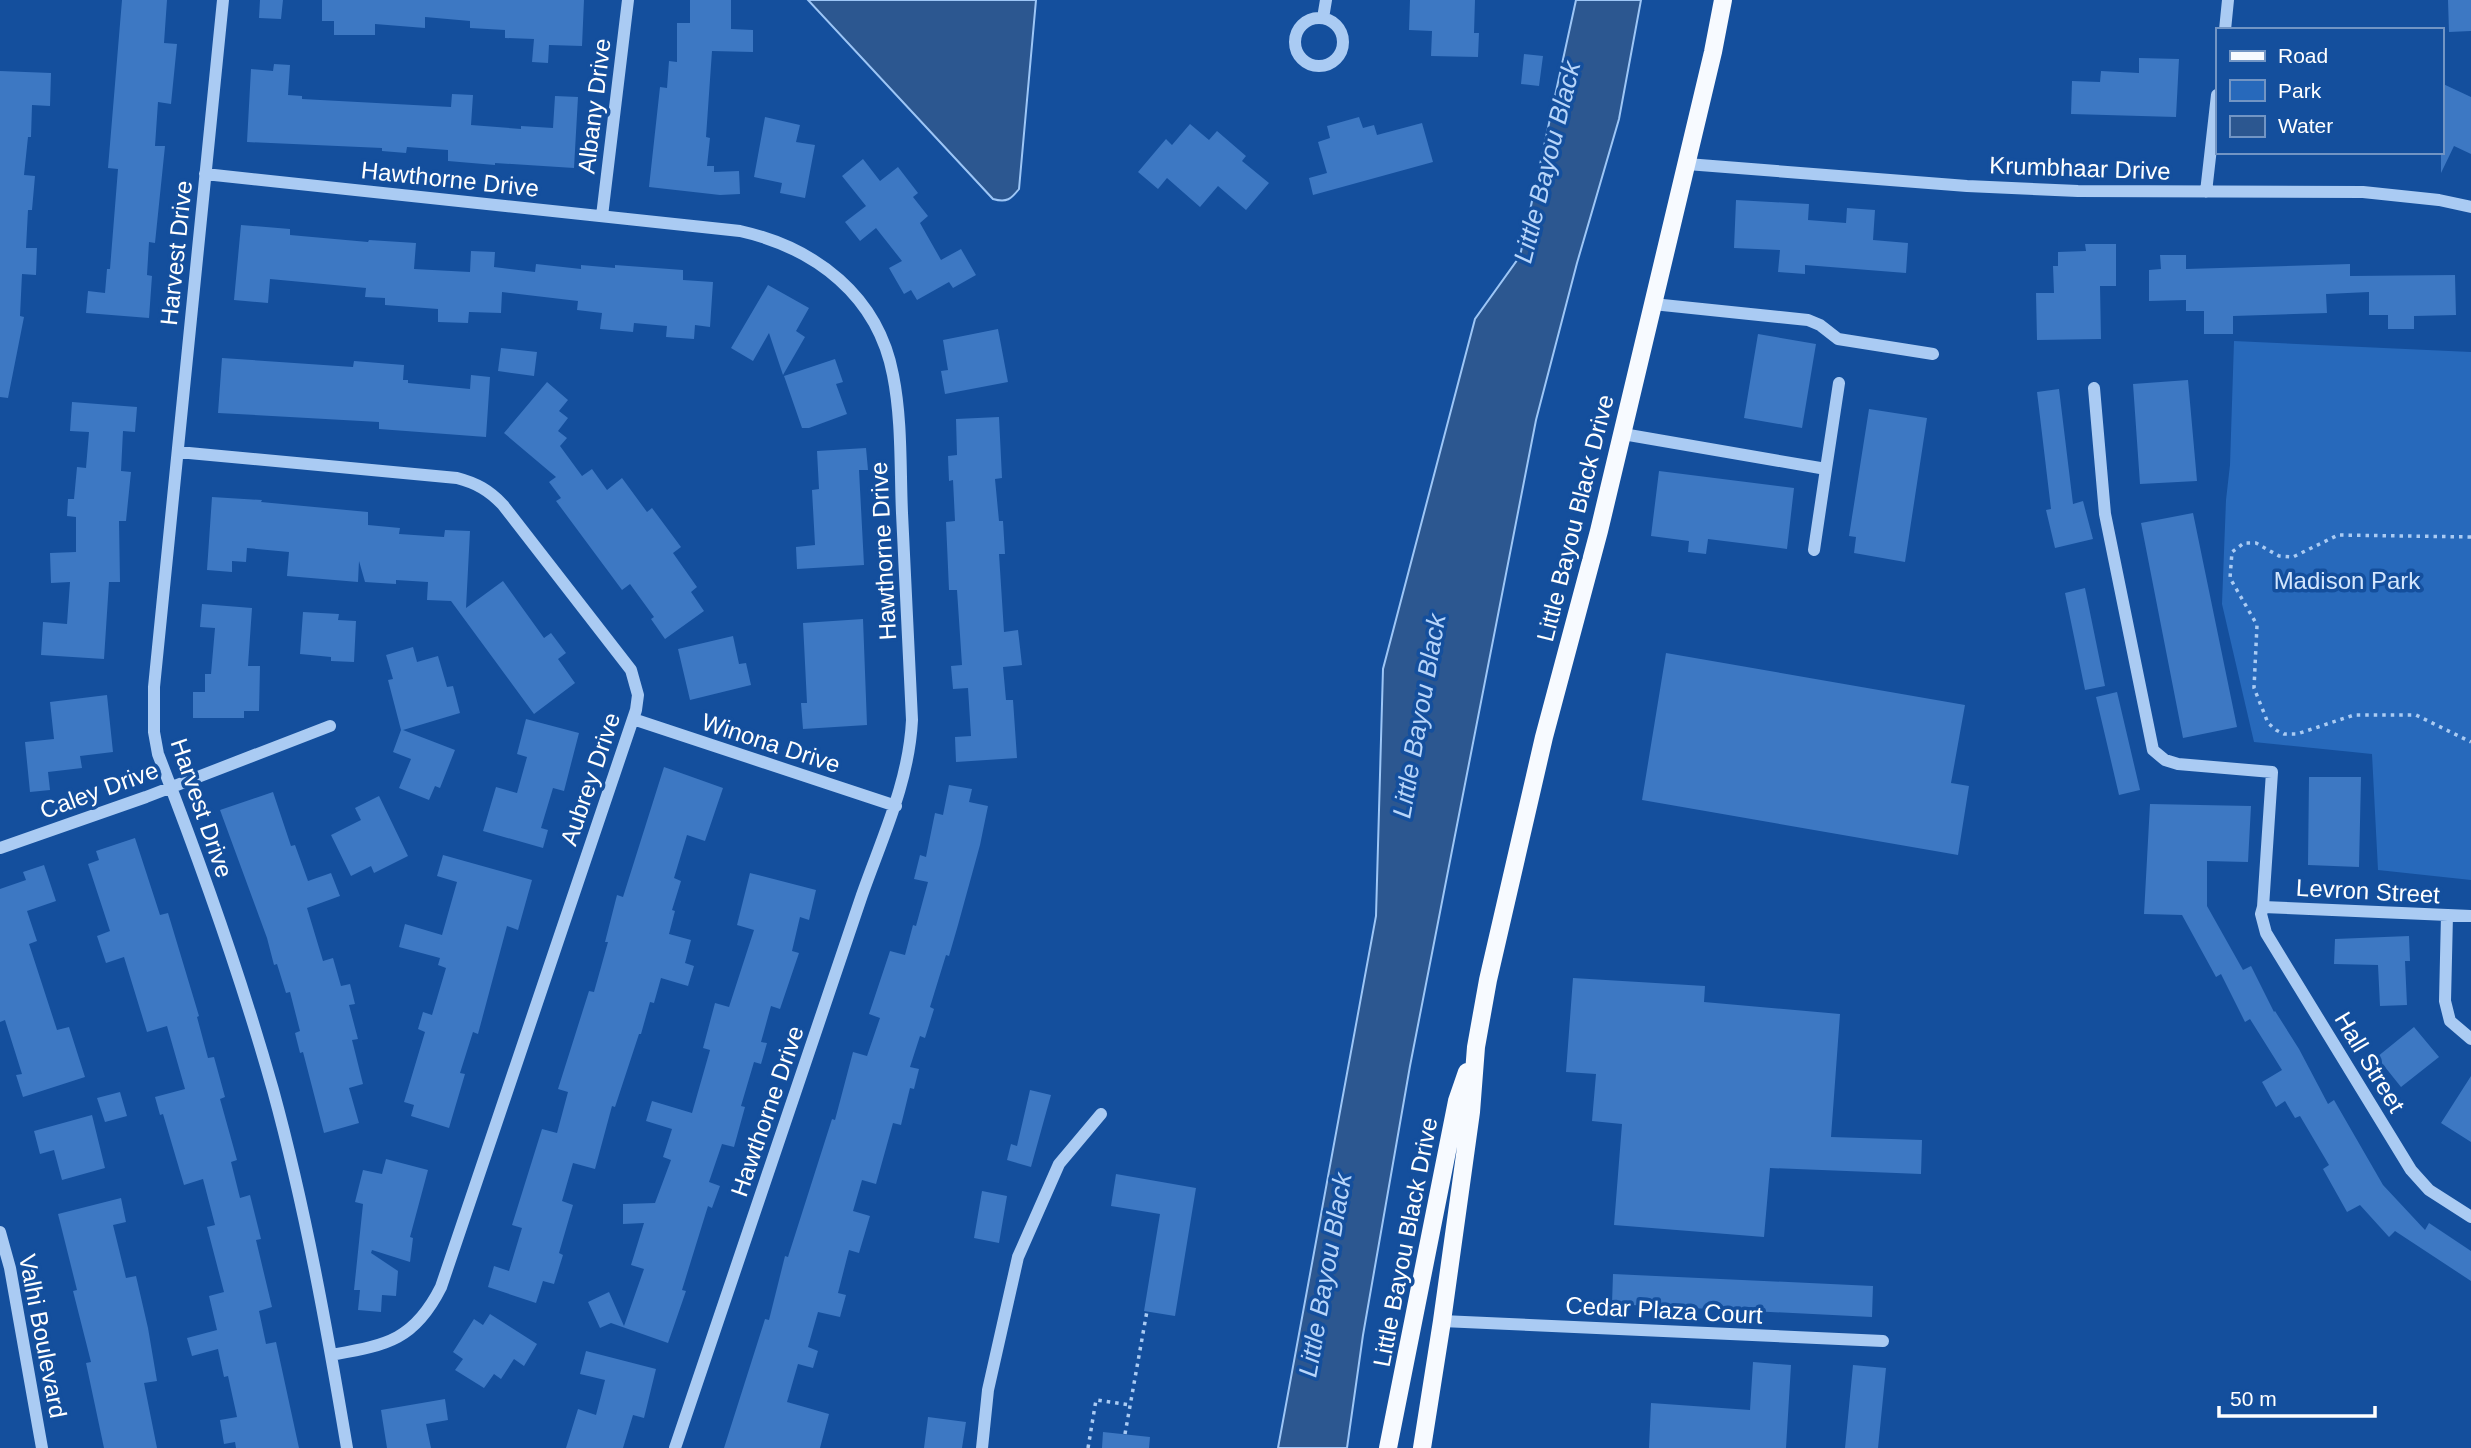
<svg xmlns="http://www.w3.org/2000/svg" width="2471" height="1448" font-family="Helvetica,sans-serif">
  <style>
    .green { fill: #2769bb }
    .water { fill: #2c5790; stroke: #9dc6f6; stroke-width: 2 }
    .building { fill: #3d78c3 }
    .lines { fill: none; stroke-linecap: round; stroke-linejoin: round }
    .path { stroke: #aacbf3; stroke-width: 3.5; stroke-dasharray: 3.5 5; stroke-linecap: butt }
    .minor { stroke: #aacbf3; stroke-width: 12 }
    .major { stroke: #f7faff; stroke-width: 18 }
    .labels { text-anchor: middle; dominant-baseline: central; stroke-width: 7; stroke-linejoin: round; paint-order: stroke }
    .street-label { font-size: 24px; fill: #fff; stroke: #144f9d }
    .park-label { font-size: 24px; fill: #d3e6fd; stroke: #144f9d }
    .water-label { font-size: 26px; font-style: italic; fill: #b7d5fa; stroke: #144f9d }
  </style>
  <rect width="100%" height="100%" fill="#144f9d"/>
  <path class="green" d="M 2234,341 L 2471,352 L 2471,880 L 2378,870 L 2372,754 L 2254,742 L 2222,604 L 2226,500 L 2230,465 Z"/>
  <path class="water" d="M 808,0 L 1036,0 L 1019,189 C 1011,199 1007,203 993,199 Z
    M 1576,0 L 1641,0 L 1619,119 L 1577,263 L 1536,420 L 1410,1066 L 1363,1335 L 1347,1448 L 1278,1448 L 1376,916 L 1383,669 L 1475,319 L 1520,256 Z"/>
  <path class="building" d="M 122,0 L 167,0 L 164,43 L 177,44 L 171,104 L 158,102 L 155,146 L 165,146 L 155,243 L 149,242 L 147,275 L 152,276 L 149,318 L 86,313 L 88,291 L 105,293 L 107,269 L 110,269 L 118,169 L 108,168 Z
    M 260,0 L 283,0 L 281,19 L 259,18 Z
    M 322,0 L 584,0 L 582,46 L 549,45 L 548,63 L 532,62 L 534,39 L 505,38 L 505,30 L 470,28 L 470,21 L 425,17 L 425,28 L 375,24 L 375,35 L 334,35 L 334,21 L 322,21 Z
    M 690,0 L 731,0 L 731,29 L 753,30 L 753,52 L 712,51 L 706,137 L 710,138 L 707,166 L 714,166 L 714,172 L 739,171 L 740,194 L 720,195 L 649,187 L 660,87 L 667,88 L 669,61 L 677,62 L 677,23 L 690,23 Z
    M 1410,0 L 1475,0 L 1474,33 L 1479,33 L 1478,57 L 1431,56 L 1432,31 L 1409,30 Z
    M 2448,0 L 2471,0 L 2471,31 L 2449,32 Z
    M 1524,54 L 1543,56 L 1539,86 L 1521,84 Z
    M 2139,58 L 2179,59 L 2176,117 L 2071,114 L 2072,81 L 2100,82 L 2101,71 L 2139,73 Z
    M 274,64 L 290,65 L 288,95 L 302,96 L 302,99 L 451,107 L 452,94 L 473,95 L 471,125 L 521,129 L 521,126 L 553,128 L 555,96 L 578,97 L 574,168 L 495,163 L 495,165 L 448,161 L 448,150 L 407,147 L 406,153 L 382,151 L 382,148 L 247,142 L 251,69 L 273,71 Z
    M 0,71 L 51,73 L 50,106 L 32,105 L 31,137 L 28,137 L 24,175 L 35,176 L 32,210 L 28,210 L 26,248 L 37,248 L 36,275 L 22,274 L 20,316 L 24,317 L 8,398 L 0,397 Z
    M 2441,83 L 2471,97 L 2471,154 L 2454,146 L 2441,173 Z
    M 765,117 L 800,125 L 796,142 L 815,145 L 805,198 L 780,193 L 782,183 L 754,177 Z
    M 1359,117 L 1363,128 L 1374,125 L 1377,135 L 1422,123 L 1433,162 L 1313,195 L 1309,178 L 1327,173 L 1318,142 L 1330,138 L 1327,126 Z
    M 1190,124 L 1209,140 L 1217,131 L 1246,156 L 1242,161 L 1269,183 L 1246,210 L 1218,186 L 1200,207 L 1167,178 L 1158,189 L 1138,172 L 1166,139 L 1172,145 Z
    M 863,159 L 880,181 L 898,167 L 918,193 L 913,197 L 928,216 L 920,223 L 941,260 L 961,249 L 976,275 L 953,288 L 949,282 L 917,300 L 911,290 L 904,294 L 889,268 L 902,261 L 876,228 L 860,241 L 845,222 L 866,206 L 842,176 Z
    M 1736,200 L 1809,204 L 1808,220 L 1846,223 L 1847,208 L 1875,210 L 1873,240 L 1908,243 L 1906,273 L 1805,265 L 1805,274 L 1778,272 L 1780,250 L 1734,248 Z
    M 241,225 L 290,229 L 290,235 L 368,242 L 369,240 L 416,243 L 414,269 L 470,272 L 471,251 L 495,252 L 494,267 L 535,272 L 536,264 L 581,269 L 581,265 L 615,268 L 615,265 L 683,270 L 683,280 L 713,282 L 710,327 L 695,325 L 694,339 L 666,337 L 667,326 L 634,323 L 633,332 L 600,329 L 602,313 L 577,310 L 578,301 L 502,292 L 501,313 L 469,312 L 468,323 L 438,322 L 438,309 L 385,305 L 385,298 L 365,297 L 366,288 L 270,279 L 268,303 L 234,300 Z
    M 2085,244 L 2116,244 L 2116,286 L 2100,286 L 2101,339 L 2037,340 L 2036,293 L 2054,293 L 2053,266 L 2058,266 L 2058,252 L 2086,251 Z
    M 2160,255 L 2186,255 L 2186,269 L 2350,264 L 2350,276 L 2455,275 L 2456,315 L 2414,316 L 2414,329 L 2388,329 L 2388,315 L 2369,315 L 2369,292 L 2326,294 L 2327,313 L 2233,316 L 2233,334 L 2204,334 L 2204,311 L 2186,311 L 2186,300 L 2149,301 L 2149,270 L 2161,269 Z
    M 768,285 L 809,308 L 796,331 L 805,337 L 783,375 L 769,333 L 753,361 L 731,348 Z
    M 998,329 L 1008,382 L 945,394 L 941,371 L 948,370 L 943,340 Z
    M 1758,334 L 1816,344 L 1802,428 L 1744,418 Z
    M 501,348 L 537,352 L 534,376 L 498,371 Z
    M 222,358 L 353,367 L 354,361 L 404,365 L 403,380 L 408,380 L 408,383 L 470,389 L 471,375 L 490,377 L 486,437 L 379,429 L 379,422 L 218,413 Z
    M 835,359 L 843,382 L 836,384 L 847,414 L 809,428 L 802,428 L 784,376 Z
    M 2188,380 L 2197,481 L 2140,484 L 2133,384 Z
    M 547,382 L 568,400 L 559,411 L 568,418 L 558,431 L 567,438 L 560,446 L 582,476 L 592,469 L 607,490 L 622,478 L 647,512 L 652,508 L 681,547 L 673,553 L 697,587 L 691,592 L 704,611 L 665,639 L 651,619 L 654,617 L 630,584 L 622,590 L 556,501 L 561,498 L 549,482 L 556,477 L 504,433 Z
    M 2059,389 L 2073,504 L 2083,501 L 2093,539 L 2055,548 L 2046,510 L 2051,509 L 2037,392 Z
    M 72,402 L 137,407 L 135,432 L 123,431 L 121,471 L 131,472 L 126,521 L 119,521 L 120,582 L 109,582 L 104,659 L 41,655 L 43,622 L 67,624 L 70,582 L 51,583 L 50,553 L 76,552 L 76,517 L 67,516 L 68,499 L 74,499 L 77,467 L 86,468 L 89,432 L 70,431 Z
    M 1869,409 L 1927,418 L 1905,562 L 1854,553 L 1856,537 L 1849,536 Z
    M 999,417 L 1002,478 L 995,479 L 999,521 L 1003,521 L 1005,554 L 999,554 L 1004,632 L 1018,630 L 1022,665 L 1003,667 L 1006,700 L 1013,700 L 1017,758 L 956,762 L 955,737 L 971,736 L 968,688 L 953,689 L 951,666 L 962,665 L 957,590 L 949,590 L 946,522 L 955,521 L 953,480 L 949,481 L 948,456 L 957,455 L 956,419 Z
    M 866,448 L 868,470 L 859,470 L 864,565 L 797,569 L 796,547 L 815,545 L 812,490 L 819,489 L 817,451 Z
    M 1659,471 L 1794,488 L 1787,549 L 1708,539 L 1706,554 L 1688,552 L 1689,541 L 1651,536 Z
    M 212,497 L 262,500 L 261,502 L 368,512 L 368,525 L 400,528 L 399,534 L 444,537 L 445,530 L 470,531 L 466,608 L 503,581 L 544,638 L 551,633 L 566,653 L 558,659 L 575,683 L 534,714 L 451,601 L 427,600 L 428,582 L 396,580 L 396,584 L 365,582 L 359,561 L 358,582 L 287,576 L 289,552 L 247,548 L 246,562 L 232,561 L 232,572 L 207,570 Z
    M 2193,513 L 2237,727 L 2183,738 L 2141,523 Z
    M 2085,588 L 2105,686 L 2085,690 L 2065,593 Z
    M 202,604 L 252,608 L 248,666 L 260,666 L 259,711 L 244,711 L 244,718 L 193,718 L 193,692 L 205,692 L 205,674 L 211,674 L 215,628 L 200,627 Z
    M 303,612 L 339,614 L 338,620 L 356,621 L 354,662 L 331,661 L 331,657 L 300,654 Z
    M 863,619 L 867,725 L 803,729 L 801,703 L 807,703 L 803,623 Z
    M 733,636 L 739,664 L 746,663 L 751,685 L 690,700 L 678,649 Z
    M 413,647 L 417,662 L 438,656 L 447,687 L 453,686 L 460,713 L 403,730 L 455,750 L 440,788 L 435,786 L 429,800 L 399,788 L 411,759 L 393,752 L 401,730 L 388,680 L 393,679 L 386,655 Z
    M 1666,653 L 1965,705 L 1951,783 L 1969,786 L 1958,855 L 1642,800 Z
    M 2117,692 L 2140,790 L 2119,795 L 2096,697 Z
    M 107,695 L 113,752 L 80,756 L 82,768 L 48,772 L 50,790 L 30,792 L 25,742 L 54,739 L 50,702 Z
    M 526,719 L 579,733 L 564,791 L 553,788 L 541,828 L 548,830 L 543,848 L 483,831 L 496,787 L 517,793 L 527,757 L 517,754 Z
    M 664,767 L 723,788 L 705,841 L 687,835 L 674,878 L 681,881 L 672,910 L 675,911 L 669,934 L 691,940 L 685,963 L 694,966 L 688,986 L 661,978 L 654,1003 L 650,1002 L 641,1034 L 639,1034 L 615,1107 L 612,1106 L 595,1169 L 573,1163 L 562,1201 L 573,1205 L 559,1253 L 563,1255 L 554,1284 L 543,1281 L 536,1303 L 488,1287 L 494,1266 L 509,1271 L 522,1228 L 512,1225 L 542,1129 L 557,1133 L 568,1092 L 558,1089 L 589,991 L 594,992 L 608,942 L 605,942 L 617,895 L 623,897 Z
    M 2309,777 L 2361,777 L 2359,867 L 2308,865 Z
    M 949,785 L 972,789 L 969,802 L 988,806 L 980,845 L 958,925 L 949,956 L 946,955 L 930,1007 L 934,1009 L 925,1038 L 920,1036 L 910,1067 L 919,1069 L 914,1089 L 910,1088 L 901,1125 L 893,1123 L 876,1184 L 862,1180 L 853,1211 L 870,1216 L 859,1253 L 849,1250 L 838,1293 L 846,1295 L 840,1317 L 818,1312 L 808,1347 L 818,1351 L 813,1368 L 798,1364 L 787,1402 L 829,1414 L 820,1448 L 724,1448 L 765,1319 L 769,1320 L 785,1256 L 788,1257 L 832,1119 L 835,1120 L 853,1052 L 867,1056 L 880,1018 L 869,1014 L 890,951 L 905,955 L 913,925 L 916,926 L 928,882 L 914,879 L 920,855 L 926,857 L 935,813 L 943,815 Z
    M 273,792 L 291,846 L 295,845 L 308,881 L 331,873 L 340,896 L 307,908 L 323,961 L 333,958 L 341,986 L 350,984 L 355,1004 L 349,1005 L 358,1039 L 352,1040 L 363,1084 L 349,1088 L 359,1123 L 324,1133 L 303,1052 L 300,1053 L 295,1033 L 300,1031 L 290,992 L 286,993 L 277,964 L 274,965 L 267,938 L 220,810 Z
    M 379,796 L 408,856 L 374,873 L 371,866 L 351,876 L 331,835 L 361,820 L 355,808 Z
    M 2150,804 L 2251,806 L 2248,862 L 2207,861 L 2207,906 L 2243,970 L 2251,966 L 2274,1012 L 2275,1011 L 2299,1049 L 2328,1104 L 2334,1100 L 2383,1185 L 2425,1230 L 2429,1223 L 2471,1251 L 2471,1281 L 2395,1231 L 2389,1237 L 2360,1205 L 2347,1212 L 2323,1169 L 2329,1165 L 2300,1116 L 2295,1118 L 2285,1101 L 2276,1107 L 2262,1082 L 2282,1070 L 2250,1019 L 2245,1022 L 2221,974 L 2216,977 L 2182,915 L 2144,914 Z
    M 135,838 L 160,915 L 168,913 L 199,1016 L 197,1017 L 208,1058 L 214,1057 L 225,1097 L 220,1099 L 237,1160 L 231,1162 L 240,1198 L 250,1195 L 261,1239 L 256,1240 L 272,1307 L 259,1311 L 266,1344 L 276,1342 L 299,1448 L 236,1448 L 235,1442 L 224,1444 L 220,1420 L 237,1417 L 228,1376 L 224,1377 L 218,1349 L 192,1356 L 187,1338 L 217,1330 L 209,1296 L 224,1292 L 207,1227 L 215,1225 L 203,1179 L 184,1185 L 163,1114 L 160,1115 L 155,1097 L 185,1089 L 167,1026 L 147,1032 L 124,957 L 106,963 L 97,936 L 110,931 L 88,864 L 99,860 L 96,851 Z
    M 443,855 L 532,880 L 518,930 L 507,926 L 478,1034 L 473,1032 L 460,1073 L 465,1074 L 449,1128 L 411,1116 L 414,1105 L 404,1102 L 425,1032 L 418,1029 L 423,1012 L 432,1015 L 446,968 L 438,965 L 440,958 L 399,947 L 405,924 L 442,935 L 457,882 L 437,876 Z
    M 44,865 L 56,901 L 27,911 L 37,941 L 29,944 L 57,1030 L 69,1027 L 85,1077 L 23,1097 L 16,1075 L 22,1074 L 5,1020 L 0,1022 L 0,889 L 26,880 L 23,872 Z
    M 750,873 L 816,890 L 809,920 L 800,917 L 792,951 L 799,953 L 780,1009 L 771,1006 L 761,1042 L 767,1043 L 761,1064 L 754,1062 L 741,1106 L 745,1107 L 734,1147 L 722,1144 L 709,1182 L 720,1186 L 712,1208 L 708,1206 L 682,1290 L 686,1291 L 668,1343 L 611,1323 L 600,1328 L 588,1302 L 609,1292 L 624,1326 L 644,1269 L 631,1265 L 644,1223 L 623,1224 L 623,1204 L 655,1203 L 671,1160 L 663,1157 L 672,1129 L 646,1121 L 652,1101 L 692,1113 L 710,1050 L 703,1048 L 715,1003 L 729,1007 L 754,930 L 737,925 Z
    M 2409,936 L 2410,961 L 2405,961 L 2407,1005 L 2380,1006 L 2378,965 L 2334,964 L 2335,939 Z
    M 1573,978 L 1705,986 L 1704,1002 L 1840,1014 L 1831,1137 L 1922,1140 L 1921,1174 L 1770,1168 L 1764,1237 L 1614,1225 L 1622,1124 L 1592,1121 L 1596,1074 L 1566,1072 Z
    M 2414,1027 L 2439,1057 L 2401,1087 L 2377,1057 Z
    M 2471,1076 L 2471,1142 L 2441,1123 Z
    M 1030,1090 L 1051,1095 L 1031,1167 L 1007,1160 L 1011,1144 L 1017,1146 Z
    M 120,1092 L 127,1116 L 105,1122 L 97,1098 Z
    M 92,1115 L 105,1168 L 62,1180 L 54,1150 L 40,1154 L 34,1131 Z
    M 386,1159 L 428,1170 L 410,1237 L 413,1238 L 410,1262 L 372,1250 L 371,1253 L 398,1271 L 396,1296 L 382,1295 L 381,1312 L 358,1310 L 360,1290 L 354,1290 L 363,1204 L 355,1202 L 363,1170 L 382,1174 Z
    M 1116,1174 L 1196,1188 L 1175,1316 L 1144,1311 L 1160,1214 L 1111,1206 Z
    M 982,1191 L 1007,1196 L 999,1243 L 974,1238 Z
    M 121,1198 L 126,1222 L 113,1225 L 126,1278 L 136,1276 L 148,1328 L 157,1381 L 144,1383 L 157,1448 L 104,1448 L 86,1363 L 91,1362 L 73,1291 L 77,1290 L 58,1214 Z
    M 1613,1274 L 1873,1286 L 1872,1317 L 1612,1304 Z
    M 490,1314 L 537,1344 L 524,1366 L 514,1359 L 501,1379 L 494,1374 L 484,1388 L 455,1370 L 463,1359 L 453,1352 L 474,1319 L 483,1325 Z
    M 586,1351 L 656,1369 L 644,1418 L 633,1415 L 623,1448 L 566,1448 L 578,1409 L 596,1415 L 605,1380 L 580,1374 Z
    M 1753,1362 L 1791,1365 L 1786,1448 L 1649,1448 L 1651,1403 L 1750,1410 Z
    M 1853,1365 L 1886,1368 L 1878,1448 L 1845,1448 Z
    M 445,1399 L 448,1420 L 426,1424 L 431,1448 L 387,1448 L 381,1410 Z
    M 928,1417 L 966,1422 L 962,1448 L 924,1448 Z
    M 1103,1432 L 1150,1437 L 1149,1448 L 1102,1448 Z"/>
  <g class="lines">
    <path class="path" d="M 2471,537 L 2338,535 L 2293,557 L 2279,556 L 2256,543 L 2244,543 L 2232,552 L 2230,578 L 2257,625 L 2254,688 L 2268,723 L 2276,730 L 2284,734 L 2297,734 L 2354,715 L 2416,715 L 2471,742
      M 1125,1434 L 1147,1311
      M 1088,1448 L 1096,1400 L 1130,1405"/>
    <path class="minor" d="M 223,0 L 154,687 L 154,732 L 158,754 C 201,864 241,977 273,1090 C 305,1207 327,1329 347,1448
      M1295 42a24 24 0 1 1 48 0a24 24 0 1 1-48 0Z
      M 1323,18 L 1326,0
      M 2225,30 L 2228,0
      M 1687,164 L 1967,186 L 2078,191 L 2363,192 L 2439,200 L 2471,207
      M 205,174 L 740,231 C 816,248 878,296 893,375 C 902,420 900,467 902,513 C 905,582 909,651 912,720 C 909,782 882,838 862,895 L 675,1448
      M 2206,192 L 2217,95
      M 602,216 L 628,0
      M 1653,304 L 1808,320 L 1820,325 L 1838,339 L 1933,354
      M 2094,388 L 2105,514 L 2153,750 L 2165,760 L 2178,764 L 2272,772 L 2263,907 L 2261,914 L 2266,933 L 2411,1170 L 2429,1190 L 2471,1217
      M 1623,434 L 1826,469 L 1814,550
      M 178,452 L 457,478 C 476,483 489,490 503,505 L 631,670 L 638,695 L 636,710 L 441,1287 C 414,1341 386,1345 331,1355
      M 1826,469 L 1839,383
      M 633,719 L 896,806
      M 0,848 L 146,797 L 330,726
      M 2263,907 L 2471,916
      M 2447,915 L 2445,1001 L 2450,1021 L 2471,1039
      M 0,1232 L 10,1268 L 42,1448
      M 1442,1321 L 1883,1341
      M 982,1448 L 988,1390 L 1018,1257 L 1059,1164 L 1101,1114"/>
    <path class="major" d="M 1388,1448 L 1457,1101 L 1467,1072
      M 1422,1448 L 1442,1321 L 1471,1112 L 1476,1047 L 1488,980 L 1544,737 L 1599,531 L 1713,52 L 1723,0"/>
  </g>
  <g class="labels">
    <g class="street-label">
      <text transform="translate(594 106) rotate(-83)">Albany Drive</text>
      <text transform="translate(2080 168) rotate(2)">Krumbhaar Drive</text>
      <text transform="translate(450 179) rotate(6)">Hawthorne Drive</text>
      <text transform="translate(176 253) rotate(-84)">Harvest Drive</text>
      <text transform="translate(1575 518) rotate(-76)">Little Bayou Black Drive</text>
      <text transform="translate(883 551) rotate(-93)">Hawthorne Drive</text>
      <text transform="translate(771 743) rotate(18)">Winona Drive</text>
      <text transform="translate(590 779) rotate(-71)">Aubrey Drive</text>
      <text transform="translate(99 790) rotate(-20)">Caley Drive</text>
      <text transform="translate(202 808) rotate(71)">Harvest Drive</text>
      <text transform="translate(2368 891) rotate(3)">Levron Street</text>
      <text transform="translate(2370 1062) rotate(59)">Hall Street</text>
      <text transform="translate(767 1111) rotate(-71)">Hawthorne Drive</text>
      <text transform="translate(1405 1242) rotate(-79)">Little Bayou Black Drive</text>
      <text transform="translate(1664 1310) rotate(3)">Cedar Plaza Court</text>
      <text transform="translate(43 1336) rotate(79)">Valhi Boulevard</text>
    </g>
    <g class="park-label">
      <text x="2347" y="580">Madison Park</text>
    </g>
    <g class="water-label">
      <text transform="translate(1547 162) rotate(-76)">Little Bayou Black</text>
      <text transform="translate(1419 716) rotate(-80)">Little Bayou Black</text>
      <text transform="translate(1325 1275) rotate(-80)">Little Bayou Black</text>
    </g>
  </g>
  <rect x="2216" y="28" width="228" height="126" fill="#144f9d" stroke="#7295c4" stroke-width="2"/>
  <rect x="2230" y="51" width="35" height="10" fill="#f7faff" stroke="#7295c4" stroke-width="2"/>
  <text x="2278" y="63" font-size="21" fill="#ffffff">Road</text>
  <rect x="2230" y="80" width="35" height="21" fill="#2769bb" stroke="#7295c4" stroke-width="2"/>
  <text x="2278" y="98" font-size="21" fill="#ffffff">Park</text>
  <rect x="2230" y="116" width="35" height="21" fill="#2c5790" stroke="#7295c4" stroke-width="2"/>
  <text x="2278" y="133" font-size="21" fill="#ffffff">Water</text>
  <path d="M2219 1406v10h156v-10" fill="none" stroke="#ffffff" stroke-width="3.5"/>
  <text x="2230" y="1406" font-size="21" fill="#ffffff" stroke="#144f9d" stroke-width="5" paint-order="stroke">50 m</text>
</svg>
